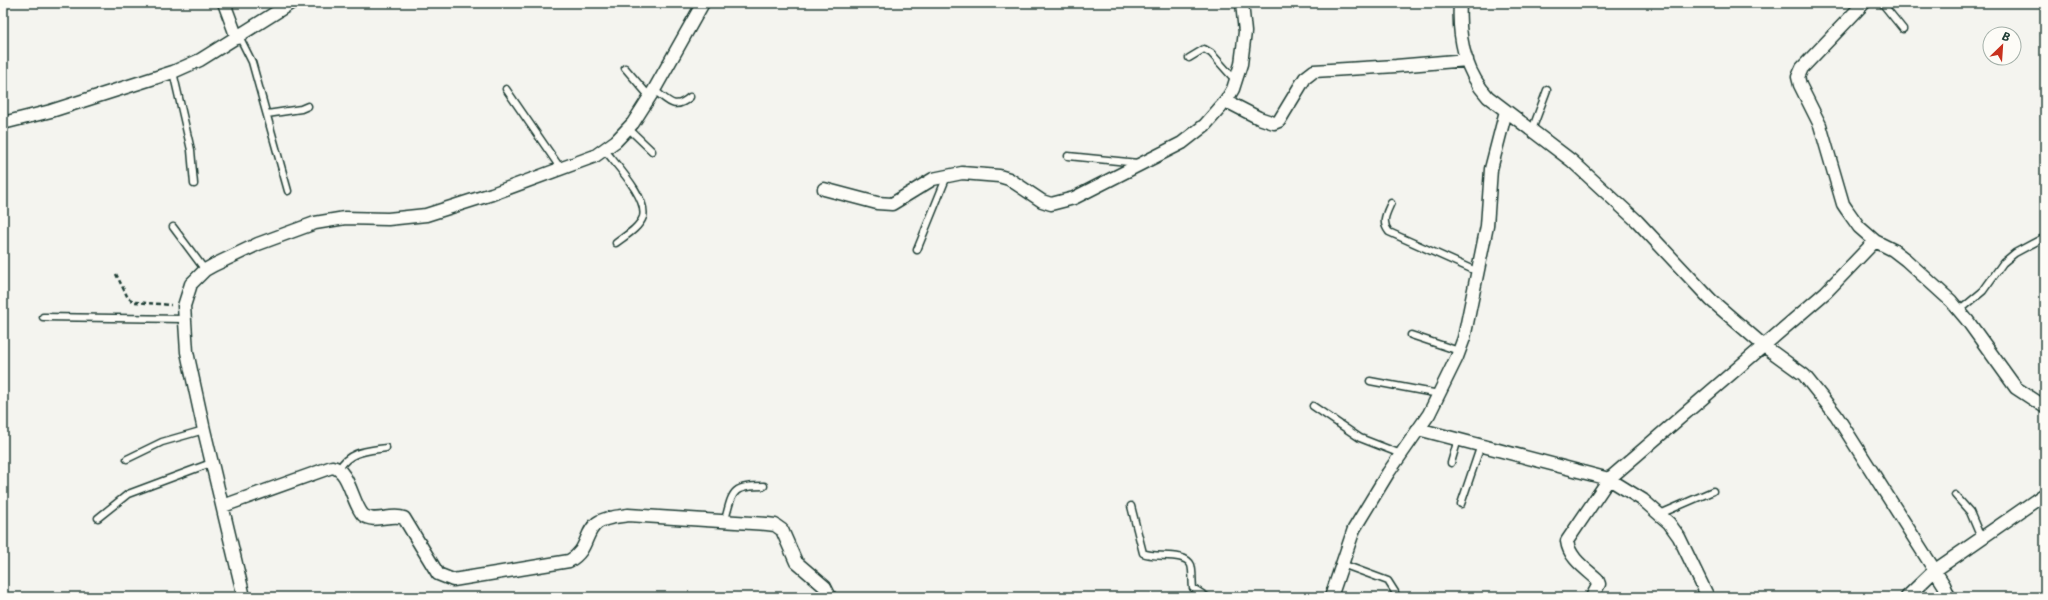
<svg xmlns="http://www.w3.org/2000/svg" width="2048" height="600" font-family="'Playpen Sans',sans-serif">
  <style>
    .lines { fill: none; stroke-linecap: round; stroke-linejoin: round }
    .lane-casing { stroke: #1f3d34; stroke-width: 9 }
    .street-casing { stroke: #1f3d34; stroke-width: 15 }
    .path { stroke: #1f3d34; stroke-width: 2.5; stroke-dasharray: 4 3; stroke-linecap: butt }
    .lane { stroke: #fdfcf7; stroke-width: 6 }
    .street { stroke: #fdfcf7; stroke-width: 12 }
  </style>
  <rect width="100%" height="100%" fill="#f4f4ef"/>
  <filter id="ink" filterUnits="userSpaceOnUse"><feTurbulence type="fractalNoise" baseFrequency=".025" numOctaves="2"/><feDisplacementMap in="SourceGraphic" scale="8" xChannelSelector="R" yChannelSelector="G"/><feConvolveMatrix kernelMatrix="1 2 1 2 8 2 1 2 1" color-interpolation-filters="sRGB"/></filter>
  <g filter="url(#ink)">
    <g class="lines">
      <g class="lane-casing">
        <path id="lane" d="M 1882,3 L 1903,29
          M 239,36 L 252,62 L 288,191
          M 1189,58 L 1204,49 L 1211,53 L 1236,81
          M 625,68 L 650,97
          M 173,72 L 191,150 L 194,184
          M 506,89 L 561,169
          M 654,90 C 669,101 674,111 690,97
          M 267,114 L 301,109 L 308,106
          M 628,128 L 652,151
          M 1532,130 L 1547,90
          M 605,150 C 616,165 648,198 643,217 C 639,228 625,236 616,243
          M 1068,156 L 1138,163
          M 1391,203 C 1386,214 1381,222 1389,232 L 1478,272
          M 173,227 L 205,270
          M 917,250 L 947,176
          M 1959,311 L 1983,291 L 2003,263 L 2015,253 L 2045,237
          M 43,317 L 184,319
          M 1411,335 L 1459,351
          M 1370,381 L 1439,394
          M 1313,406 L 1360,438 L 1401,454
          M 127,459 L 162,442 L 204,430
          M 1451,463 L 1458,439
          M 339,469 C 349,451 367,451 386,448
          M 1955,495 L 1970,512 L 1981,538
          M 1461,504 L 1481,445
          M 1131,506 L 1143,553 C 1155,559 1185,551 1191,565 C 1193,571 1192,581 1193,588 L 1207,597
          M 1660,514 L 1713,491
          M 98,518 L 128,494 L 211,463
          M 725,520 C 733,490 732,486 764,486
          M 1342,564 L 1388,581 L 1395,592"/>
      </g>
      <g class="street-casing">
        <path id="street" d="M 224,3 L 237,38
          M 1460,3 C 1458,37 1465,72 1488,97 L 1572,161 L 1637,221 L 1711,300 L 1764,346 L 1804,375 L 1836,415 L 1944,585 L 1949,597
          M 1864,3 L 1802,68 L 1798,77 L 1800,85 L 1820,125 L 1843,204 L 1847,210 L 1859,227 L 1875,241 L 1893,250 L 1906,260 L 1951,301 L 1967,320 L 2016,388 L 2045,407
          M 1226,101 L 1259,118 L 1274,123 L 1279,121 L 1305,78 L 1314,71 L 1396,66 L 1467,60
          M 3,123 L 51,111 L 173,72 L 200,60 L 291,3
          M 824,189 L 877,203 L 892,204 L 933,179 L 962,173 L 999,176 L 1009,179 L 1042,201 L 1051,204 L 1074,198 L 1182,143 L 1205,125 L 1226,101 L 1233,89 L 1241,64 L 1245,32 L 1242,3
          M 1418,429 L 1609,479 L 1643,500 L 1669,523 L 1679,537 L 1708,597
          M 223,506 L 332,467 C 349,469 352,503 363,515 C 374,524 391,513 404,518 L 438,574 L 453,580 L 569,561 C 589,550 584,533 597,523 C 605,517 618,517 628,515 L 767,524 L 775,525 L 782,530 L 796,562 L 825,587 L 830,597
          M 244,597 L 204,430 L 187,352 L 184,306 L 191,284 L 205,270 L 214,265 L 258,244 L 315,223 L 345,218 L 388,219 L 426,215 L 492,194 L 595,156 L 616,141 L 633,123 L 654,90 L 703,3
          M 1331,597 L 1354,529 L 1388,473 L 1429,414 L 1457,357 L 1464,338 L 1487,226 L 1491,169 L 1506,111
          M 1592,597 L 1599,584 L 1597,579 C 1585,568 1569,558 1567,541 L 1609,479 L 1826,292 L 1875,241
          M 1907,597 L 1934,571 L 2045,494"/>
      </g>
      <path class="path" d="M 116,274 L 128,298 L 135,302 L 171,305"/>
      <use href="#lane" class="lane"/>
      <use href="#street" class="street"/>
    </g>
  </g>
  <rect width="2048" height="600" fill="none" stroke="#fdfcf7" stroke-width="16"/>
  <rect x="8" y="8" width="2032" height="584" fill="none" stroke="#1f3d34" stroke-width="1.5" filter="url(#ink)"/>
  <g transform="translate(2002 46) rotate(25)"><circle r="19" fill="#fdfcf7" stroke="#a4b0a9"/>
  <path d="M0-3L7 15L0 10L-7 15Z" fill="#c8321e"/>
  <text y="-6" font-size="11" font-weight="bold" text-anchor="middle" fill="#1f3d34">B</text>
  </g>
</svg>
